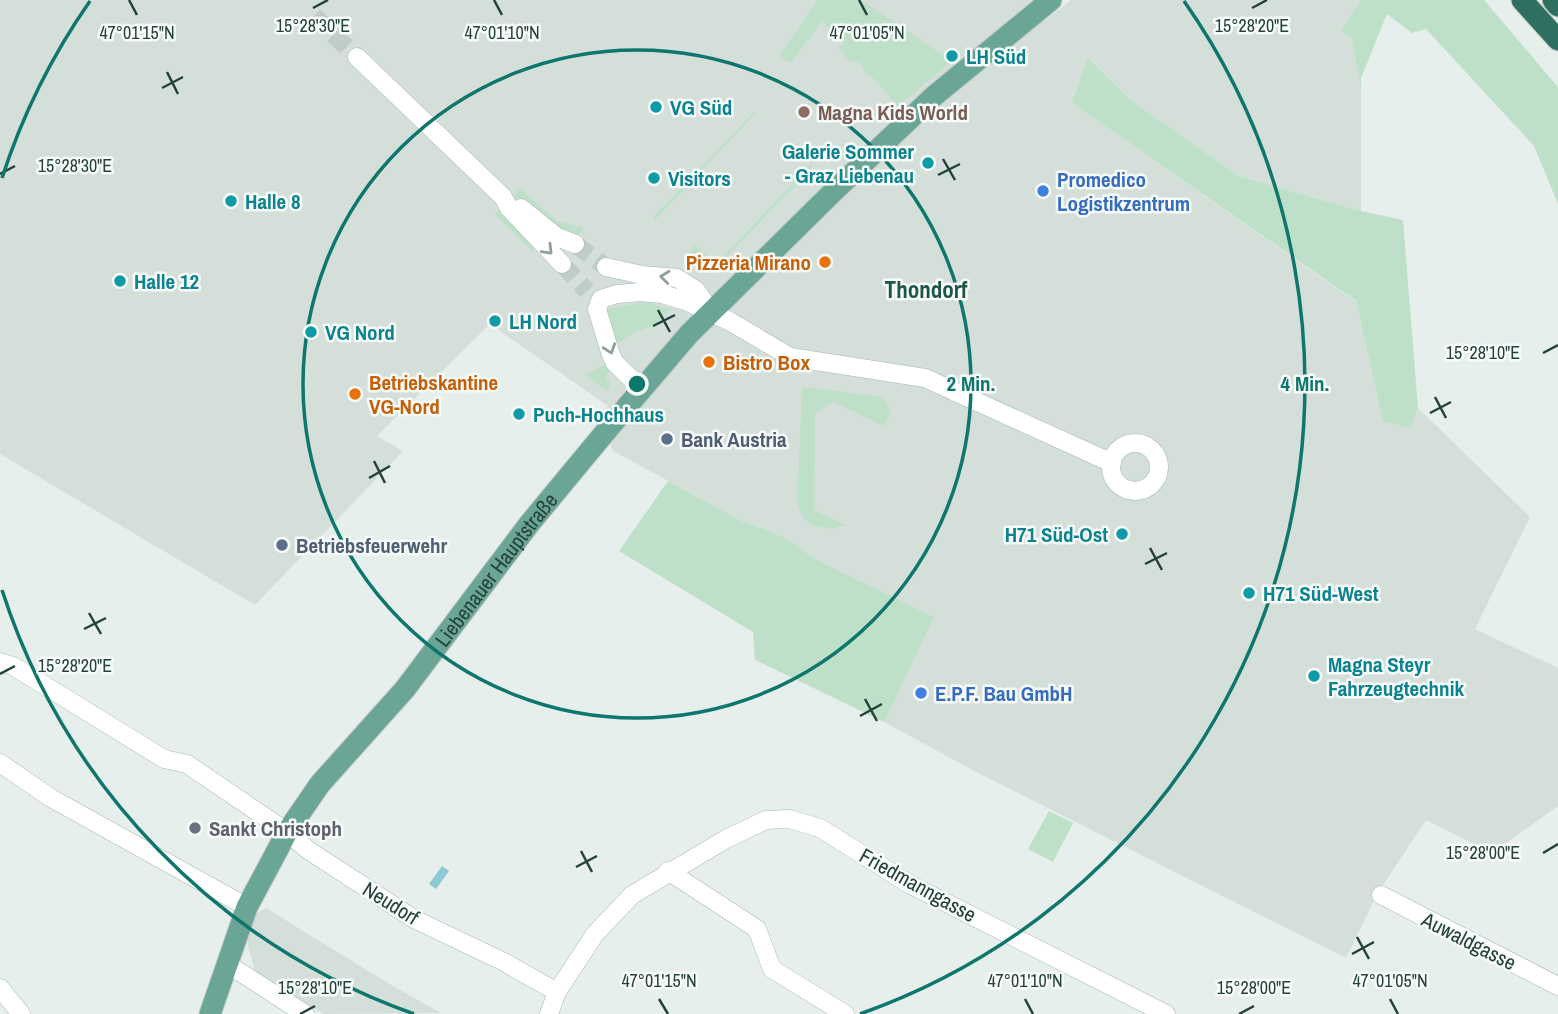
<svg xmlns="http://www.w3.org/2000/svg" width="1558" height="1014" font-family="'Archivo Narrow',sans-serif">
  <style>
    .built { fill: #d4dfda }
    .green { fill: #bfe0c8 }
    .water { fill: #8ec9d4 }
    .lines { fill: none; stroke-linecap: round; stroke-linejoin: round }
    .minor-tunnel { stroke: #bfccc8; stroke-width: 18; stroke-dasharray: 18 9; stroke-linecap: butt }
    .minor-casing { stroke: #a8b8b2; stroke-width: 19 }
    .major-casing { stroke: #c2cac8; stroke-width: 23 }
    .highway-casing { stroke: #c2cac8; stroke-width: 23 }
    .minor { stroke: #fff; stroke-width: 18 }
    .major { stroke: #6aa596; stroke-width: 21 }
    .highway { stroke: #2f6f62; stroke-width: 21 }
    .oneway { stroke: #92a09c }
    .ticks { fill: none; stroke: #24423a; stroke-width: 2.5 }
    .ring { fill: none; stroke: #0f766e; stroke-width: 3.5 }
    .culture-dot { fill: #0f9aa8; stroke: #f7fbf9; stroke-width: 2.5 }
    .education-dot { fill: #8d6e63; stroke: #f7fbf9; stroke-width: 2.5 }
    .shop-dot { fill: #3f7fe0; stroke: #f7fbf9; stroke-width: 2.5 }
    .food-dot { fill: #e8710a; stroke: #f7fbf9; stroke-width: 2.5 }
    .service-dot { fill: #5c6f8a; stroke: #f7fbf9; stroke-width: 2.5 }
    .worship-dot { fill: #6b7280; stroke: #f7fbf9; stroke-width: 2.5 }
    .labels { text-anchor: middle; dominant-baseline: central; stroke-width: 5; stroke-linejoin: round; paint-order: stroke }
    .culture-label { font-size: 21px; font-weight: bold; fill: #0d838f; stroke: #f7fbf9; text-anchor: start }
    .education-label { font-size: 21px; font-weight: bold; fill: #785e54; stroke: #f7fbf9; text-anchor: start }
    .shop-label { font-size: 21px; font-weight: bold; fill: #366cbe; stroke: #f7fbf9; text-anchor: start }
    .food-label { font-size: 21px; font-weight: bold; fill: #c56008; stroke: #f7fbf9; text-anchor: start }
    .service-label { font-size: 21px; font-weight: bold; fill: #4e5e75; stroke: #f7fbf9; text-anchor: start }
    .street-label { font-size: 21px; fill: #24423a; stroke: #f7fbf9 }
    .worship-label { font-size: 21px; font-weight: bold; fill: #5b616d; stroke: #f7fbf9; text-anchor: start }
    .neighbourhood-label { font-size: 23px; font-weight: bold; fill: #1f5548; stroke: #f7fbf9 }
    .ticks-label { font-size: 18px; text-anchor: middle; fill: #24423a; stroke: #f7fbf9; stroke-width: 5; stroke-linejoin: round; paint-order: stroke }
    .centre { fill: #0f766e; stroke: #f7fbf9; stroke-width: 3.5 }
    .ring-label { font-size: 21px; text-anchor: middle; font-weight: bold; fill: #0f766e; stroke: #f7fbf9; stroke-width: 5; stroke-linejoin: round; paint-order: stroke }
  </style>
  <rect width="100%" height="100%" fill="#e6efeb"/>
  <path class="built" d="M 0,0 L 1034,0 L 1029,4 L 1047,19 L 1071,0 L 1361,0 L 1341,31 L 1351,37 L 1361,88 L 1361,211 L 1239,176 L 1132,101 L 1089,57 L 1072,103 L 1356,302 L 1383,422 L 1409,428 L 1418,408 L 1530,517 L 1475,629 L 1558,668 L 1558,806 L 1492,853 L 1426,820 L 1377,894 L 1346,958 L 980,774 L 884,722 L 933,617 L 815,559 L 784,537 L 742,521 L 613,451 L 601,420 L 608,406 L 490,324 L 377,436 L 403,451 L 255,605 L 0,454 Z
    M 266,908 L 386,982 L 441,1013 L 323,1014 L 255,971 L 247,942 L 252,916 Z"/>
  <path class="green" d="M 818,0 L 861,0 L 952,61 L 898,106 L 873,78 L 865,73 L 860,63 L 849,61 L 839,48 L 843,44 L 823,21 L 790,63 L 779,56 Z
    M 1361,0 L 1484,0 L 1558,87 L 1558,204 L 1534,146 L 1426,29 L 1412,33 L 1387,14 L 1361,78 L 1361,88 L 1351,37 L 1341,31 Z
    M 1088,57 L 1132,101 L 1239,176 L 1361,211 L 1403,220 L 1418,408 L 1410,428 L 1383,422 L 1356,301 L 1072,103 Z
    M 754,112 L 756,113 L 655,220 L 653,217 Z
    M 811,164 L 812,168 L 715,269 L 705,268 L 689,253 L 695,245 L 716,264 Z
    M 520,188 L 557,221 L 584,228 L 577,237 L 546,226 L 514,196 Z
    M 502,208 L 528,234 L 534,248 L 532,251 L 495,215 Z
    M 645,302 L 672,309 L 656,325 L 635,332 L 613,347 L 605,309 Z
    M 607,364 L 610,367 L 606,379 L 611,381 L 608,392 L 585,375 Z
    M 805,387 L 882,397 L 891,411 L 884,426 L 833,402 L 815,414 L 814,510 L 845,525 C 833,531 814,529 804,519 C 801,515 799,506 797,502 L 802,390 Z
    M 668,481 L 742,521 L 784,537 L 815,559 L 934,617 L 884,722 L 755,660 L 753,632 L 619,551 Z
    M 1049,811 L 1073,823 L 1053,862 L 1028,849 Z"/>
  <path class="water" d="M 442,866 L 449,871 L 436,889 L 429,884 Z"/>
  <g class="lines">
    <path class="minor-tunnel" d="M 314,16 L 357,57
      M 575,244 L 606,267
      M 562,264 L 587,291"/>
    <g class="minor-casing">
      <path id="minor" d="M 357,57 L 503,197 L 509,208 L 562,264
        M 521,208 L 557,237 L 575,244
        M 606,267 L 642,275 L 677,278 L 696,290 L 711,312
        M 642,389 L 615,363 L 611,355 L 597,309 L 601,299 L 617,294 L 640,292 L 662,294 L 686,301 L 731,322 L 790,357 L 925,378 L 1112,463
        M1111 467a24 24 0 1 1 48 0a24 24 0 1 1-48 0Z
        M 0,662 L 13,666 L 164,759 L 187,764 L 287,832 L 308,850 L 414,919 L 502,961 L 557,992
        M 0,763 L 51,798 L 247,907
        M 668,871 L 757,929 L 772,969 L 845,1014
        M 1381,895 L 1558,986
        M 229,965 L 305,1014
        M 0,988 L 21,1014
        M 549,1014 L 557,992 L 595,934 L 632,895 L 726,839 L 766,820 L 789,819 L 820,828 L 911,885 L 1166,1014"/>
    </g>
    <g class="major-casing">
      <g id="major">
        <path id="s1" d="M 210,1014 L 247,907 L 287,832 L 320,784 L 405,689 L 530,523 L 602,436 L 689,334 L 832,193 L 934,96 L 1051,0"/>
      </g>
    </g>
    <g class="highway-casing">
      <path id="highway" d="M 1522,0 L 1558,40
        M 1553,0 L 1558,6"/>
    </g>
    <use href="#minor" class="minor"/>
    <use href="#major" class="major"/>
    <use href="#highway" class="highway"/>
  </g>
  <defs><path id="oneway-chevron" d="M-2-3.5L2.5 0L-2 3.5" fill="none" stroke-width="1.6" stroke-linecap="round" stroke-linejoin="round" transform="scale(1.75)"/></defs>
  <g class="oneway">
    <use href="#oneway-chevron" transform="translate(548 250) rotate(46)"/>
    <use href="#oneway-chevron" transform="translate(665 277) rotate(-174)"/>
    <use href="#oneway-chevron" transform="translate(610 349) rotate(71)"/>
  </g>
  <path class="ticks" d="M 129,0 L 137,15M 494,0 L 502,15M 859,0 L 867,15M 313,8 L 328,0M 1252,8 L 1267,0M 167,72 L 178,94M 162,88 L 183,77M 943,159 L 955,180M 0,174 L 15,166M 938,175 L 960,164M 658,310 L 670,332M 653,326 L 675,315M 1543,353 L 1558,345M 1435,397 L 1446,418M 1430,413 L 1451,402M 374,461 L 385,483M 369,478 L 390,466M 1150,548 L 1162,570M 1145,564 L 1167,553M 89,613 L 101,634M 84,629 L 106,618M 0,674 L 15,666M 865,699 L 877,721M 860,716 L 882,704M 581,851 L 592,872M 1543,853 L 1558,844M 576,867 L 597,856M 1357,937 L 1369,959M 1352,954 L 1374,942M 659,999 L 668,1014M 1025,999 L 1033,1014M 1390,999 L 1398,1014M 300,1014 L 315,1006M 1239,1014 L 1254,1006"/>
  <g class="ring">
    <circle cx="637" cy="384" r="334"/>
    <path d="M414 1014A668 668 0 0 1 2 590M2 178A668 668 0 0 1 90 1M1184 1A668 668 0 0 1 860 1014"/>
  </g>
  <g class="culture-dot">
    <circle cx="952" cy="56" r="7"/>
    <circle cx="656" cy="107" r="7"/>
    <circle cx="928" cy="163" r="7"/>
    <circle cx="654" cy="178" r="7"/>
    <circle cx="231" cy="201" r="7"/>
    <circle cx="120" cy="281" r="7"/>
    <circle cx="495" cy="321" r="7"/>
    <circle cx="311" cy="332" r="7"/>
    <circle cx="519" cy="414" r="7"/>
    <circle cx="1122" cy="534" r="7"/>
    <circle cx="1249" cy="593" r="7"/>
    <circle cx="1314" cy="676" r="7"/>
  </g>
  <circle class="education-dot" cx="804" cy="112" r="7"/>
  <g class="shop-dot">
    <circle cx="1043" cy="191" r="7"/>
    <circle cx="921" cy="693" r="7"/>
  </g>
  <g class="food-dot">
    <circle cx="825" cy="262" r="7"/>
    <circle cx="709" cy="362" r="7"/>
    <circle cx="355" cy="394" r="7"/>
  </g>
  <g class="service-dot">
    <circle cx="667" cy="439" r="7"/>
    <circle cx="282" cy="545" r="7"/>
  </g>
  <circle class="worship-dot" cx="195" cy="828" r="7"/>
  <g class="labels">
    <g class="culture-label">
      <text x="966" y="56">LH Süd</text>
      <text x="670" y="107">VG Süd</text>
      <text x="914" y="151" text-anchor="end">Galerie Sommer<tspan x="914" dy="24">- Graz Liebenau</tspan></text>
      <text x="668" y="178">Visitors</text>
      <text x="245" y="201">Halle 8</text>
      <text x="134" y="281">Halle 12</text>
      <text x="509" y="321">LH Nord</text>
      <text x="325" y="332">VG Nord</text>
      <text x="533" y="414">Puch-Hochhaus</text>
      <text x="1108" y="534" text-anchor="end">H71 Süd-Ost</text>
      <text x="1263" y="593">H71 Süd-West</text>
      <text x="1328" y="664">Magna Steyr<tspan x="1328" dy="24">Fahrzeugtechnik</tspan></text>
    </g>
    <g class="education-label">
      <text x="818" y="112">Magna Kids World</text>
    </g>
    <g class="shop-label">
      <text x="1057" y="179">Promedico<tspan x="1057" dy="24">Logistikzentrum</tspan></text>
      <text x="935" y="693">E.P.F. Bau GmbH</text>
    </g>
    <g class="food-label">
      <text x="811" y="262" text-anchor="end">Pizzeria Mirano</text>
      <text x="723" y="362">Bistro Box</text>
      <text x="369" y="382">Betriebskantine<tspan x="369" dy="24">VG-Nord</tspan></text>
    </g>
    <g class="service-label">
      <text x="681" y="439">Bank Austria</text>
      <text x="296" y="545">Betriebsfeuerwehr</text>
    </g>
    <g class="street-label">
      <text stroke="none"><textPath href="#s1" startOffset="534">Liebenauer Hauptstraße</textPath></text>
      <text transform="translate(918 885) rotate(29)">Friedmanngasse</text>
      <text transform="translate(391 903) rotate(32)">Neudorf</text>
      <text transform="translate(1469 941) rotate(27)">Auwaldgasse</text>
    </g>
    <g class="worship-label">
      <text x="209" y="828">Sankt Christoph</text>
    </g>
    <g class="neighbourhood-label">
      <text x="926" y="289">Thondorf</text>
    </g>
  </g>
  <g class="ticks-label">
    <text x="313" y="32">15°28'30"E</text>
    <text x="1252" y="32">15°28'20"E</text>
    <text x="137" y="39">47°01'15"N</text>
    <text x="502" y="39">47°01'10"N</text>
    <text x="867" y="39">47°01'05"N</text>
    <text x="75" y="172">15°28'30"E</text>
    <text x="1483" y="359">15°28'10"E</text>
    <text x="75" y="672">15°28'20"E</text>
    <text x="1483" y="859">15°28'00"E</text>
    <text x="659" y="987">47°01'15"N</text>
    <text x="1025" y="987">47°01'10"N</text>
    <text x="1390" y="987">47°01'05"N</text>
    <text x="315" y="994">15°28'10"E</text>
    <text x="1254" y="994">15°28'00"E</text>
  </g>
  <circle cx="637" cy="384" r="10" class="centre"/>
  <g class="ring-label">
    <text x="971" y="391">2 Min.</text>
    <text x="1305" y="391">4 Min.</text>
  </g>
</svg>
